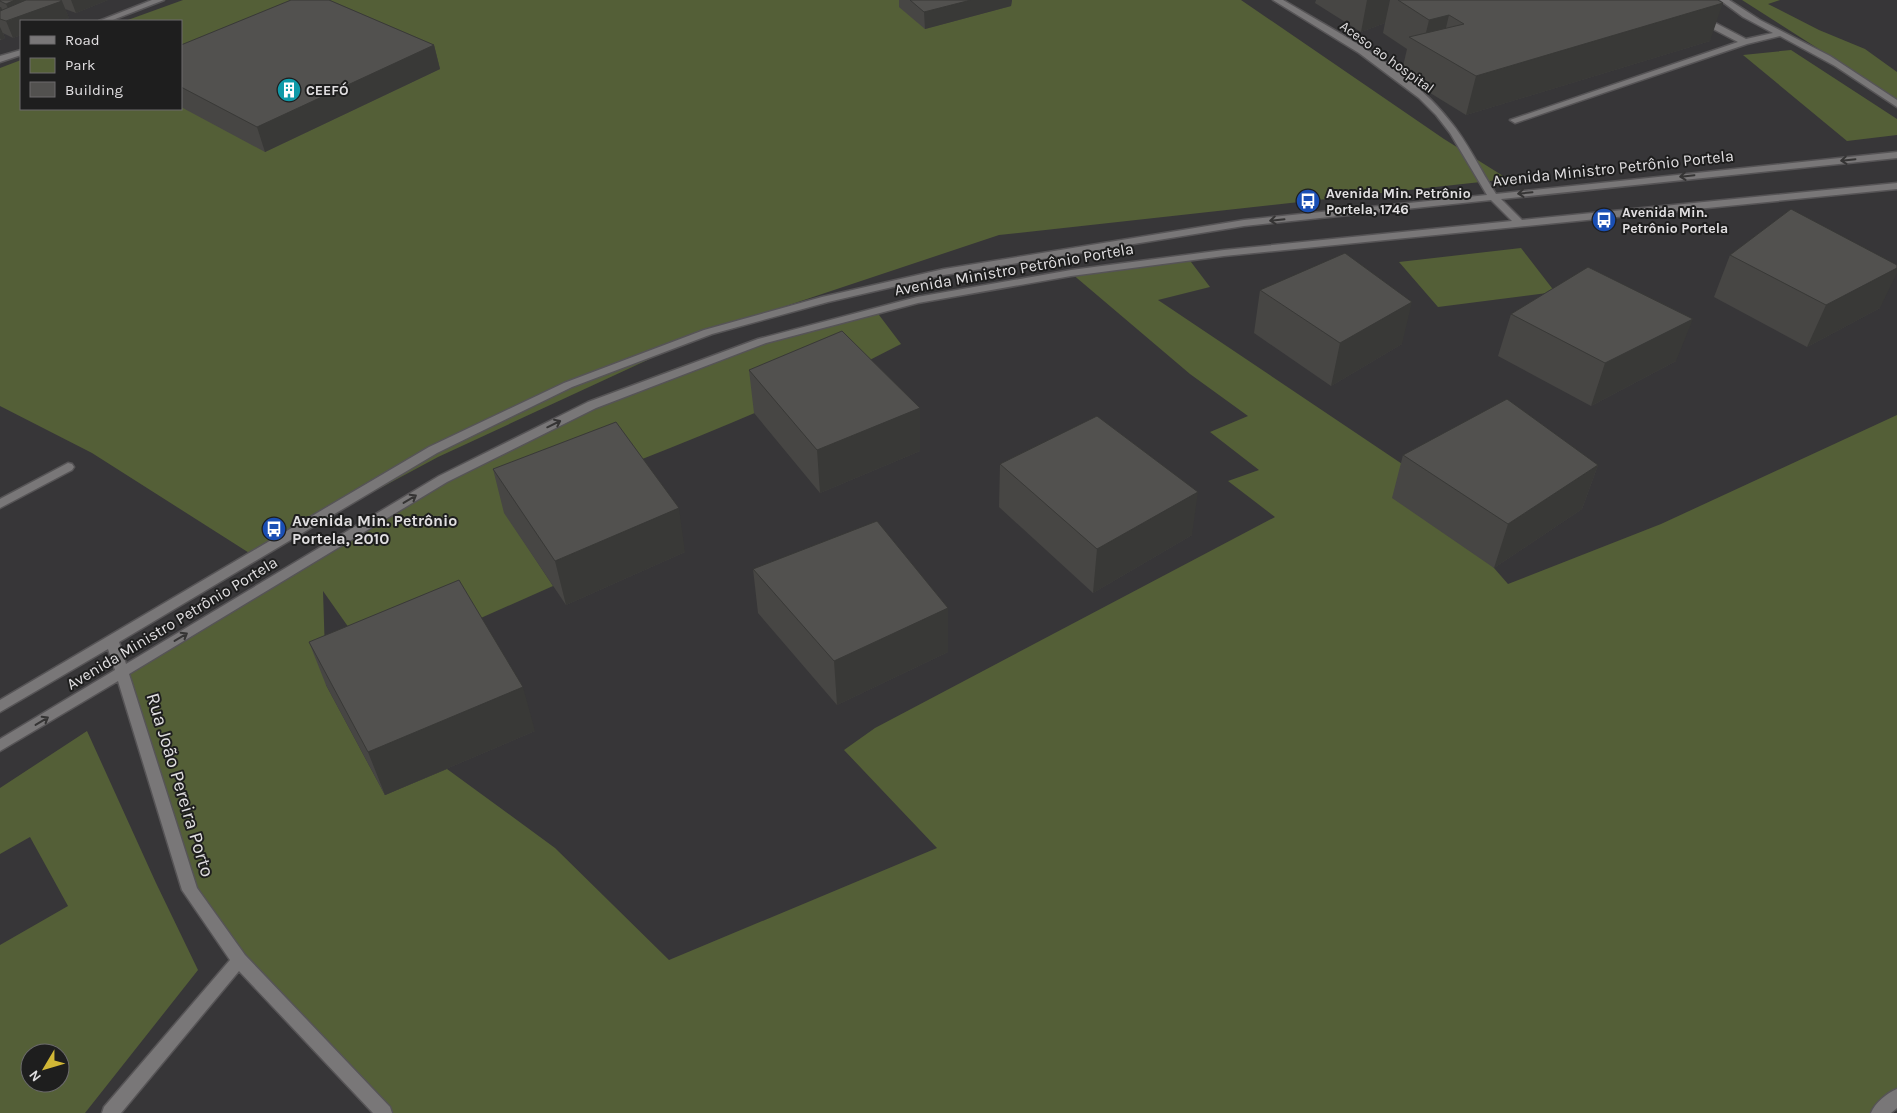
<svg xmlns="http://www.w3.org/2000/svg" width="1897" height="1113" font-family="Karla,sans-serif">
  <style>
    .green { fill: #545f37; fill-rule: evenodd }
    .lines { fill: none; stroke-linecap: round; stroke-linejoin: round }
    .minor-casing { stroke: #565456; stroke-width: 3 }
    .minor { fill: #797778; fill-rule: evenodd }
    .wall { fill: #474644 }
    .shaded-wall { fill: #393937 }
    .building { fill: #52514f; stroke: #393937 }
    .oneway { stroke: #353434 }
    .labels { text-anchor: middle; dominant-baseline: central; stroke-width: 4; stroke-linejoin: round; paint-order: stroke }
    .far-street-label { font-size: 14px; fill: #e1dfe1; stroke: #1e1e1e }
    .far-poi-label { font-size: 14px; font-weight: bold; fill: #e1dfe1; stroke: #1e1e1e; text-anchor: start }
    .street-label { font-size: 16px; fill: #e1dfe1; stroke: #1e1e1e }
    .poi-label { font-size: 16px; font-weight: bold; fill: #e1dfe1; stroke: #1e1e1e; text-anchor: start }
    .near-street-label { font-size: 19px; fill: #e1dfe1; stroke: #1e1e1e }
  </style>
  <rect width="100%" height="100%" fill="#373638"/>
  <path class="green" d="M 183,0 L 1241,0 L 1444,139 L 1508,179 L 999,235 L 708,332 L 438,457 L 254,556 L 92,453 L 0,406 L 0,68 L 21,60 L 21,109 L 181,109 L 181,21 L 125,21 Z
    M 1742,0 L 1780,0 L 1768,4 L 1819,30 L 1865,49 L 1897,72 L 1897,99 Z
    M 1791,50 L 1897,119 L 1897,135 L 1847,141 L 1743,55 Z
    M 1521,248 L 1555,292 L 1438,307 L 1399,262 Z
    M 1188,258 L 1210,287 L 1158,300 L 1426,480 L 1494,568 L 1508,584 L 1661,524 L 1897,415 L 1897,1097 L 1879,1113 L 384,1113 L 239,960 L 190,890 L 122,672 L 443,479 L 588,401 L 687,364 L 762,341 L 876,311 L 901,344 C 774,411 638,460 505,513 L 553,586 L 375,665 L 323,591 L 326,685 L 385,795 L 447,769 L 555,848 L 669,960 L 937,848 L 844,750 L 875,728 L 1275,517 L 1228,481 L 1259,470 L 1210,432 L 1248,416 L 1190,374 L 1071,273 Z
    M 87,731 L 156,883 L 198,970 L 85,1113 L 0,1113 L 0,945 L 68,906 L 30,837 L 0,854 L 0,788 ZM 30,1053 L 60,1053 L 60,1083 L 30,1083 Z"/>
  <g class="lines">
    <g class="minor-casing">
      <path id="minor" d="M 152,0 L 164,0 L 110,21 L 99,21 Z
        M 1273,0 L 1283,0 C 1340,34 1407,67 1449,120 C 1468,142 1480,170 1496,194 L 1897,152 L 1897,158 L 1501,199 L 1522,220 L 1897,183 L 1897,189 L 1224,256 L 1071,276 L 918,303 L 766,343 L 596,408 L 447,482 L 129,674 L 197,888 L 245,955 L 390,1107 L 392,1113 L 373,1113 L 239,971 L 121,1113 L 102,1113 L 104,1107 L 230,960 L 182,890 L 118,681 L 0,751 L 0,739 L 115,670 L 108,649 L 0,712 L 0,700 L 429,447 L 564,383 L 704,330 L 822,297 L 944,269 L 1244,220 L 1487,195 L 1450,133 L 1436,115 L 1419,98 L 1359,53 ZM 1491,200 L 1512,221 L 1224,250 L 1071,270 L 917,297 L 758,339 L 588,402 L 439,476 L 126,664 L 119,642 L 437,453 L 572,387 L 712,334 L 828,302 L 944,275 L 1244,226 Z
        M 1720,0 L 1729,0 L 1760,20 L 1830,56 L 1897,100 L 1897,107 L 1835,66 L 1780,36 L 1747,44 L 1518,122 L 1515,123 L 1510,120 L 1738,42 L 1698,21 L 1698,17 L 1704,17 L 1746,39 L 1773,33 L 1743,17 Z
        M 21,50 L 21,55 L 0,62 L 0,56 Z
        M 68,463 L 72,464 L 74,467 L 72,470 L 0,508 L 0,499 Z
        M 1897,1089 L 1897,1108 L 1891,1113 L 1871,1113 C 1875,1103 1887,1093 1897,1089 Z"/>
    </g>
    <use href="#minor" class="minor"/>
  </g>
  <path class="wall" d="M 0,0 L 108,0 L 76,13 L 65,9 L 69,18 L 58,21 L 21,21 L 21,35 L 13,38 L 3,33 L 5,38 L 1,40 L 0,40 Z
    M 899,0 L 1012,0 L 1011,6 L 925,29 L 899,7 Z
    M 1316,0 L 1718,0 L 1710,41 L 1466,115 L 1401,75 L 1407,49 L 1383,33 L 1385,23 L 1361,32 L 1315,3 Z
    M 181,45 L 434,45 L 440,69 L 265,152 L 181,107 Z
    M 1730,255 L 1880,308 L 1807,347 L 1714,297 Z
    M 1260,290 L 1402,344 L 1331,386 L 1254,333 Z
    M 1511,314 L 1676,361 L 1591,406 L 1498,356 Z
    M 749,370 L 920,451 L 820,493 L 754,413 Z
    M 1403,455 L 1598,465 L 1582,509 L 1494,568 L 1392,498 Z
    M 1000,464 L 1192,535 L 1093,593 L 999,507 Z
    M 493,469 L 685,552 L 566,605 L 504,513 Z
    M 753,569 L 948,652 L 837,705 L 758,613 Z
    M 309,642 L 535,731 L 385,795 L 326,685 Z"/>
  <path class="shaded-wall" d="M 15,0 L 62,1 L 69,18 L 58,21 L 21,21 L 21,35 L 13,38 L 6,21 L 0,19 L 0,7 L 1,7 L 7,21 L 13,19 L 6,4 Z
    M 71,0 L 108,0 L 76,13 Z
    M 971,0 L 1012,0 L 1011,6 L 925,29 L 924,12 Z
    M 1367,0 L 1390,0 L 1385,23 L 1361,32 Z
    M 1723,3 L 1710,41 L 1466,115 L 1476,76 Z
    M 1449,15 L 1440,53 L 1423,45 L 1429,20 Z
    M 0,27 L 5,38 L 1,40 L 0,38 Z
    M 434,45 L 440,69 L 265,152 L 257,127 Z
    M 1897,268 L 1897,273 L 1880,308 L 1807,347 L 1826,305 Z
    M 1412,302 L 1402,344 L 1331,386 L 1340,343 Z
    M 1693,319 L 1676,361 L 1591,406 L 1605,363 Z
    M 920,408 L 920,451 L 820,493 L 817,450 Z
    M 1598,465 L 1582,509 L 1494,568 L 1508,524 Z
    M 1198,492 L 1192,535 L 1093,593 L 1097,549 Z
    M 679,508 L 685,552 L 566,605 L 555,561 Z
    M 948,608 L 948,652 L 837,705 L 834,661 Z
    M 523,687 L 535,731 L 385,795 L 368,752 Z"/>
  <path class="building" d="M 0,0 L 15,0 L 6,4 L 0,1 Z
    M 26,0 L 60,0 L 62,1 L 6,21 L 0,19 L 0,11 Z
    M 291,0 L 329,0 L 434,45 L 257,127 L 181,87 L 181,45 Z
    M 910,0 L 971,0 L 924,12 Z
    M 1398,0 L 1718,0 L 1723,3 L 1476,76 L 1409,37 L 1464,24 L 1449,15 L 1429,20 Z
    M 1791,209 L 1897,265 L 1897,268 L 1826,305 L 1730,255 Z
    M 1345,253 L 1412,302 L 1340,343 L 1260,290 Z
    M 1588,267 L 1693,319 L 1605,363 L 1511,314 Z
    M 842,331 L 920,408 L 817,450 L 749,370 Z
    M 1507,399 L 1598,465 L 1508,524 L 1403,455 Z
    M 1097,416 L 1198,492 L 1097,549 L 1000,464 Z
    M 616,422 L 679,508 L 555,561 L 493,469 Z
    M 877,521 L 948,608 L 834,661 L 753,569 Z
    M 459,580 L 523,687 L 368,752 L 309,642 Z"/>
  <defs><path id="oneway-shaft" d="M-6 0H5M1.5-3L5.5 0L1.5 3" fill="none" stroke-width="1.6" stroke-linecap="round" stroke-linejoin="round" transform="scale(1.25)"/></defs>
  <g class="oneway">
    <use href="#oneway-shaft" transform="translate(1848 160) rotate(174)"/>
    <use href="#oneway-shaft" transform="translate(1687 176) rotate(174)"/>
    <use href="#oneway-shaft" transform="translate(1525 193) rotate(174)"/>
    <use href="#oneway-shaft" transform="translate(1277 220) rotate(174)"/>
    <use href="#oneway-shaft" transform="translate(554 424) rotate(-26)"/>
    <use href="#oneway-shaft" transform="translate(410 499) rotate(-31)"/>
    <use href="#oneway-shaft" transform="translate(181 637) rotate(-31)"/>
    <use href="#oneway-shaft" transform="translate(42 721) rotate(-31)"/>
  </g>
  <defs>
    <g id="building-disc" transform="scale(1.25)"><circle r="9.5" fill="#0f9aa8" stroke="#1e1e1e"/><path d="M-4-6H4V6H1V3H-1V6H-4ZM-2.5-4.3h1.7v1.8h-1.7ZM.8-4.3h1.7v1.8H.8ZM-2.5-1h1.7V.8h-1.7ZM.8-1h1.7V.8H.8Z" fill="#fff"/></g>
    <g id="bus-disc" transform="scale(1.25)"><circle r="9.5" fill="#1a4fb4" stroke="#1e1e1e"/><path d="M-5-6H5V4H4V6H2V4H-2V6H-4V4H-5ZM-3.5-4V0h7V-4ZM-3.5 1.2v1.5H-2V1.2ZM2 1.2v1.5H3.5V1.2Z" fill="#fff"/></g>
  </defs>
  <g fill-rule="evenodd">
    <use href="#building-disc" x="289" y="90"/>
    <use href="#bus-disc" x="1308" y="201"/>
    <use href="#bus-disc" x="1604" y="220"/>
    <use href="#bus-disc" x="274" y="529"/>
  </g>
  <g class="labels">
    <g class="far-street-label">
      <text transform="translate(1387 57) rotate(36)">Aceso ao hospital</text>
    </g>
    <g class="far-poi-label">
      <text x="306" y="90">CEEFÓ</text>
      <text x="1326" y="193">Avenida Min. Petrônio<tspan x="1326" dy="16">Portela, 1746</tspan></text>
      <text x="1622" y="212">Avenida Min.<tspan x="1622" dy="16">Petrônio Portela</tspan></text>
    </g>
    <g class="street-label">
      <text transform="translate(1613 168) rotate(-6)">Avenida Ministro Petrônio Portela</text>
      <text transform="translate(1014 269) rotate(-10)">Avenida Ministro Petrônio Portela</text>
      <text transform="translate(172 623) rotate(-31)">Avenida Ministro Petrônio Portela</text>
    </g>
    <g class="poi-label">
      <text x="292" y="520">Avenida Min. Petrônio<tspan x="292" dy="18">Portela, 2010</tspan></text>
    </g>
    <g class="near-street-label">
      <text transform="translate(180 785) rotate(73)">Rua João Pereira Porto</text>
    </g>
  </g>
  <rect x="20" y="20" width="162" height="90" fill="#1e1e1e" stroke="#6c6b6c"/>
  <rect x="30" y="36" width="25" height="8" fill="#797778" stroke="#6c6b6c"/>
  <text x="65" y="45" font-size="15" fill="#e1dfe1">Road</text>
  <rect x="30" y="58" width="25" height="15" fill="#545f37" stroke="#6c6b6c"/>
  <text x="65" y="70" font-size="15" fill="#e1dfe1">Park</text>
  <rect x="30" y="82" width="25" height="15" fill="#52514f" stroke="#6c6b6c"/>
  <text x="65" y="95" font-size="15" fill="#e1dfe1">Building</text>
  <g transform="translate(45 1068) rotate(232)"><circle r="24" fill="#1e1e1e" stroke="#6c6b6c"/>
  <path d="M0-4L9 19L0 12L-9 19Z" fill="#d1b736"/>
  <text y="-8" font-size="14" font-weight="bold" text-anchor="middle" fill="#e1dfe1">N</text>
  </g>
</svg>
